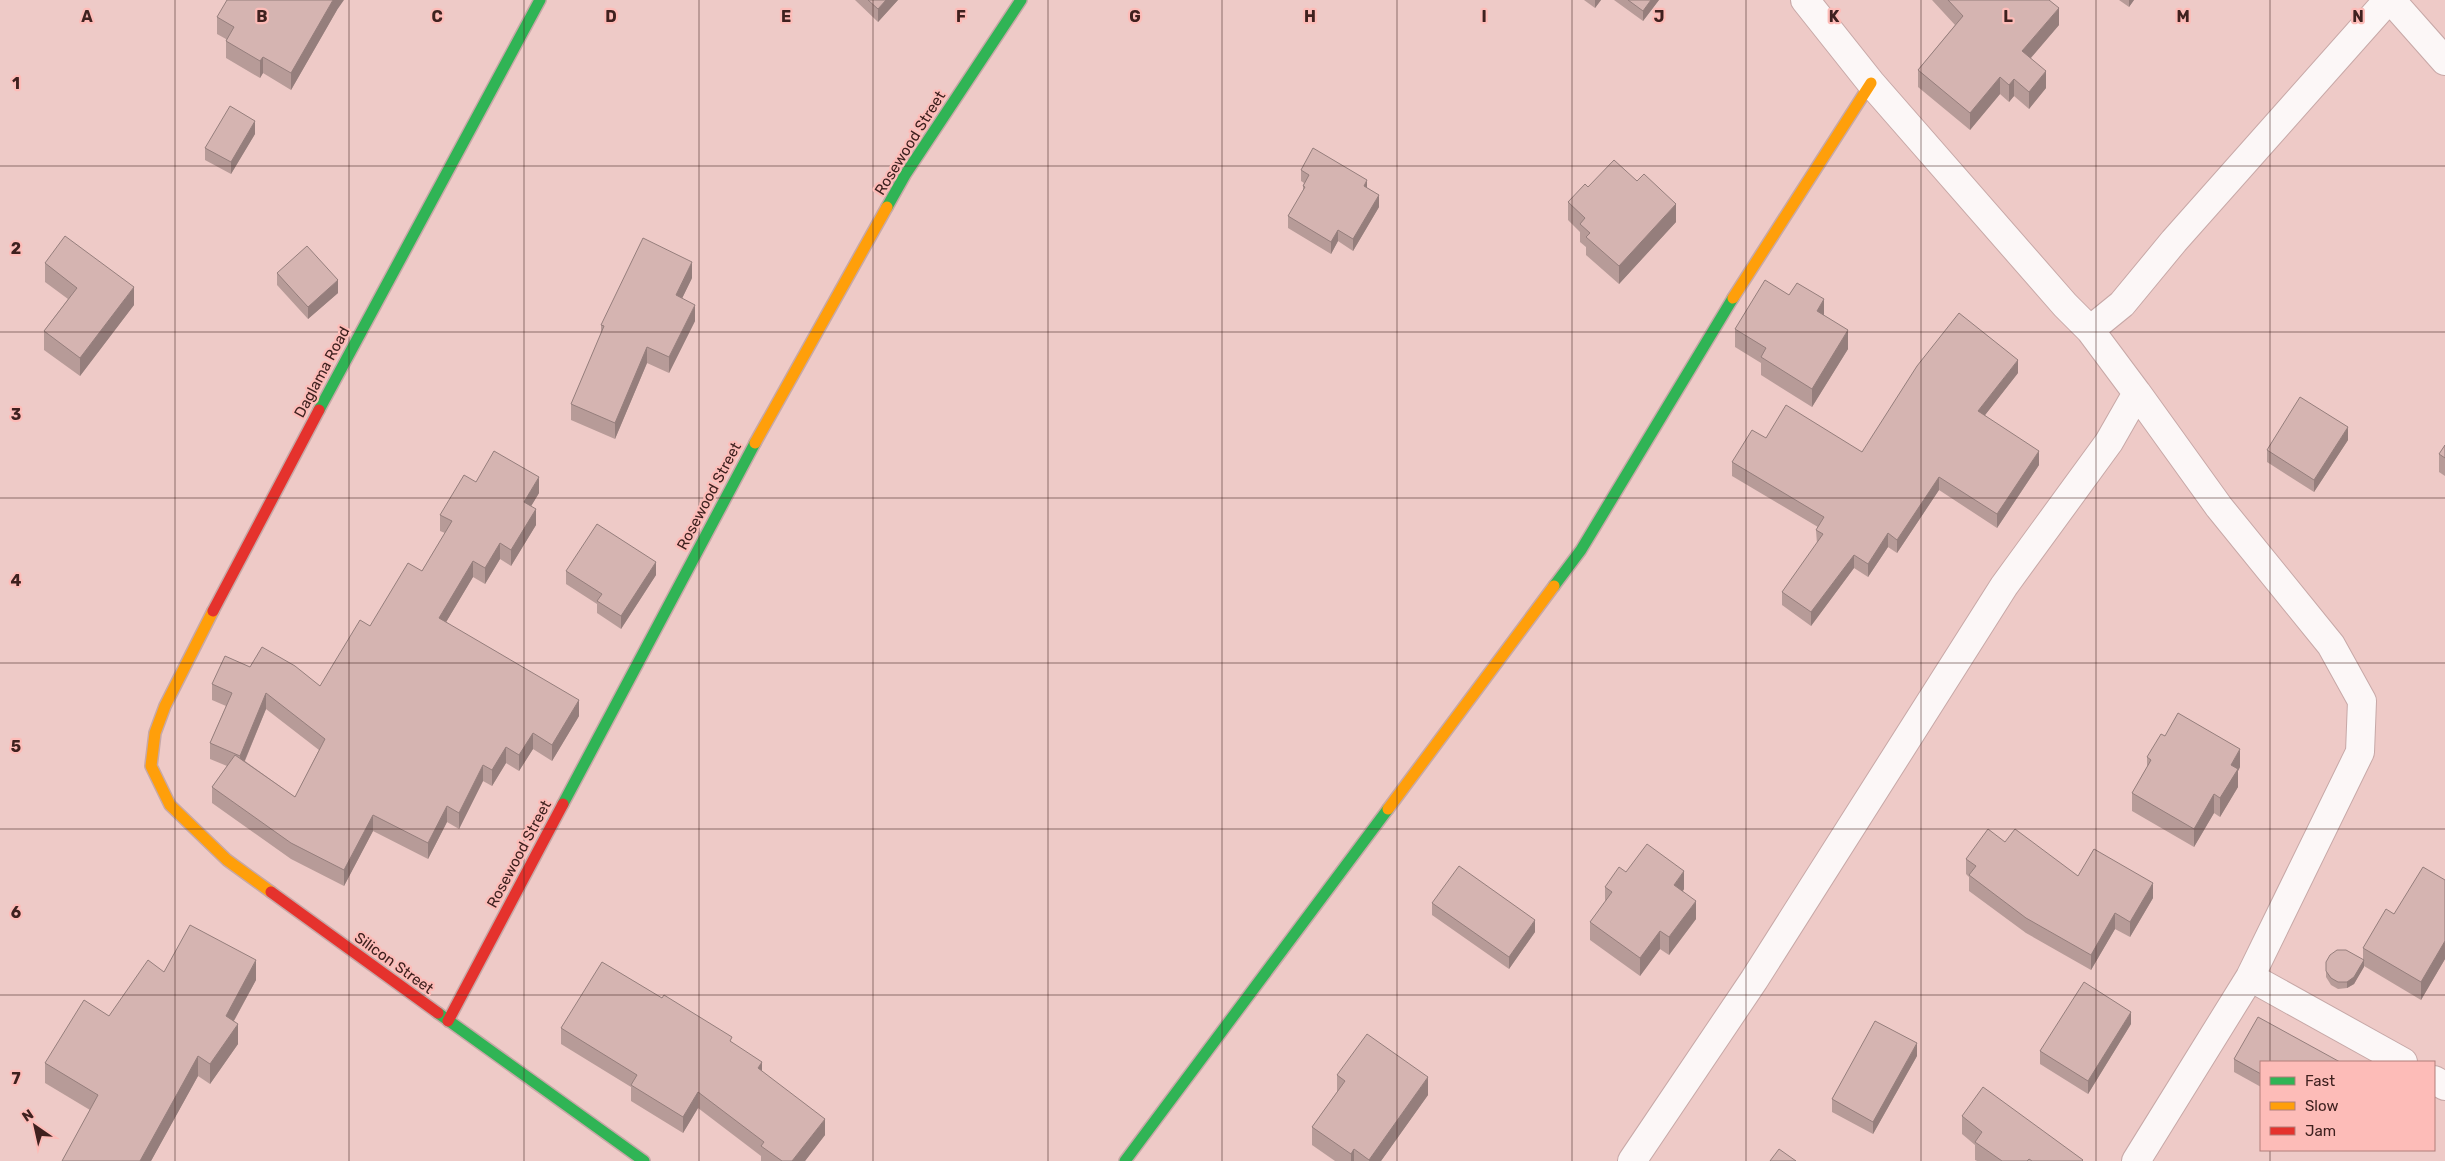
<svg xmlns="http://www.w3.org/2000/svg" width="2445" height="1161" font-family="Rubik,sans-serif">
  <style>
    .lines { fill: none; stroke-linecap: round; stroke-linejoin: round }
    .street-casing { stroke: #c7a8a7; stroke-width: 30 }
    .fast-casing { stroke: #c7a8a7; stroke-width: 14 }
    .slow-casing { stroke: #c7a8a7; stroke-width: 14 }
    .jam-casing { stroke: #c7a8a7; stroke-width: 14 }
    .street { stroke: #fcf7f7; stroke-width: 28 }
    .fast { stroke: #30b455; stroke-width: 11 }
    .slow { stroke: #ff9f0a; stroke-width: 11 }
    .jam { stroke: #e5322d; stroke-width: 11 }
    .wall { fill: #b79b98; fill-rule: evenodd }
    .shaded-wall { fill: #957e7c }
    .building { fill: #d5b4b1; stroke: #957e7c }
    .grid { fill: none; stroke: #3f211f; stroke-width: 1; stroke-opacity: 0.55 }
    .labels { text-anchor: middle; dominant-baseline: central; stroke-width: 4.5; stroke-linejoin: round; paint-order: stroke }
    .street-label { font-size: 15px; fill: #3f211f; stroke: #fdbcb8 }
    .grid-label { font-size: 16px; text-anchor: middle; font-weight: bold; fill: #3f211f; stroke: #fdbcb8; stroke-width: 4.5; stroke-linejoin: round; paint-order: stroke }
  </style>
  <rect width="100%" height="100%" fill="#eecac7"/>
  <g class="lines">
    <g class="street-casing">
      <path id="street" d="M 1805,0 L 1871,83 L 2065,305 L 2090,330 L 2122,304 L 2174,241 L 2388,0
        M 2391,0 L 2445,61
        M 2250,977 L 2403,1062
        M 2434,1080 L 2445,1086
        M 1632,1161 L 1754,980 L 2004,586 L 2109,442 L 2137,393 L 2090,330
        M 2136,1161 L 2250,977 L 2360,752 L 2362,701 L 2331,645 L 2219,507 L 2137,393"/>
    </g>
    <g class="fast-casing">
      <path id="fast" d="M 887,207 L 905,175 L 1021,0
        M 319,410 L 540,0
        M 1554,586 L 1581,550 L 1733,298
        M 563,804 L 755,443
        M 438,1013 L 644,1161
        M 1125,1161 L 1388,809"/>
    </g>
    <g class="slow-casing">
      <path id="slow" d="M 1733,298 L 1871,83
        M 755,443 L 887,207
        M 213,611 L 165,706 L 155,733 L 151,766 L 170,805 L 227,860 L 271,892
        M 1388,809 L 1554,586"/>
    </g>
    <g class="jam-casing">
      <path id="jam" d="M 213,611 L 319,410
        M 271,892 L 438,1013
        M 448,1021 L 563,804"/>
    </g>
    <use href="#street" class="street"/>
    <use href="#fast" class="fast"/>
    <use href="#slow" class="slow"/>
    <use href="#jam" class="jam"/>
  </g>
  <path class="wall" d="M 855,0 L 898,0 L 878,22 Z
    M 1584,0 L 1601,0 L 1595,8 Z
    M 1614,0 L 1659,0 L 1643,21 Z
    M 1932,0 L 2049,0 L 2059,25 L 2031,58 L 2046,88 L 2029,109 L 2014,96 L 2009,102 L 2000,94 L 1970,130 L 1918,87 L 1918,70 L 1955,25 Z
    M 2119,0 L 2134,0 L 2129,7 Z
    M 337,10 L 291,90 L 263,73 L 260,78 L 226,58 L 226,39 L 217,34 L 217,17 Z
    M 255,134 L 231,174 L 205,160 L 205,148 Z
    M 1301,170 L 1367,188 L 1379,207 L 1353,251 L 1338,241 L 1331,254 L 1288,228 L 1288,216 L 1303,192 L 1303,186 L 1304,183 L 1301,181 Z
    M 1588,187 L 1676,222 L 1619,284 L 1586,255 L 1586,247 L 1580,242 L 1580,232 L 1568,220 L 1568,202 Z
    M 45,263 L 134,305 L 80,376 L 44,350 L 44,331 L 68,299 L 45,282 Z
    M 277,273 L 338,293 L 308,319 L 277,285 Z
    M 692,278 L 682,298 L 695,321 L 669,373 L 647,363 L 615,439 L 571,420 L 571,404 L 601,334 L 601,325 Z
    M 1824,316 L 1848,349 L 1812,407 L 1761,375 L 1761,363 L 1735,347 L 1735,329 Z
    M 2018,373 L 1985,415 L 2039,465 L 1997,528 L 1939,490 L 1897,553 L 1888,547 L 1868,577 L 1854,568 L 1811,626 L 1782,605 L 1782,592 L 1817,544 L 1816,530 L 1818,527 L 1732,476 L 1732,462 L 1766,438 L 1862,452 Z
    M 2348,440 L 2314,492 L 2267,462 L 2267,450 Z
    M 2445,445 L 2445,476 L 2439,472 L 2439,454 Z
    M 476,482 L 539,493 L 531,506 L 536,525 L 511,566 L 500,559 L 485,584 L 473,577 L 446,622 L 579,716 L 552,761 L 533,749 L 519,771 L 506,763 L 492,786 L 483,781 L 459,829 L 447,822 L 428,859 L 373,831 L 344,886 L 291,859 L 212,803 L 212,787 L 227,766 L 210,759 L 210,743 L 226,706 L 212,700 L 212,684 L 250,667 L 320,686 L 370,626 L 422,571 L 445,533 L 440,531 L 440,515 ZM 266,709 L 319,750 L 295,797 L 245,761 Z
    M 566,571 L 656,575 L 621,629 L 597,613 L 597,604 L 566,584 Z
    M 2165,736 L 2240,767 L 2238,771 L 2238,787 L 2220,817 L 2214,813 L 2194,847 L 2132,811 L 2132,793 L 2147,767 L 2147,757 Z
    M 2005,842 L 2078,876 L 2153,898 L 2130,937 L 2115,929 L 2091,970 L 2026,933 L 1969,891 L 1969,877 L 1966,874 L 1966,859 Z
    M 1626,872 L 1684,889 L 1683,891 L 1696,919 L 1669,955 L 1660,949 L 1640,976 L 1590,940 L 1590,922 L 1605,902 L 1605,887 Z
    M 2445,880 L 2445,959 L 2421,1000 L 2364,966 L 2354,984 L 2347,988 L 2338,989 L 2331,985 L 2326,977 L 2326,962 L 2363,960 L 2363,948 L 2394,914 Z
    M 1432,903 L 1535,932 L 1509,969 L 1432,915 Z
    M 164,972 L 256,980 L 234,1021 L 238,1044 L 210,1084 L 198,1076 L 151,1161 L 62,1161 L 90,1110 L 45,1083 L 45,1063 L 109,1016 Z
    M 2131,1024 L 2088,1094 L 2040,1064 L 2040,1051 Z
    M 561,1028 L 732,1042 L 825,1135 L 805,1161 L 761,1161 L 761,1156 L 698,1108 L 683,1133 L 631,1101 L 631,1087 L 561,1044 Z
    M 1917,1056 L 1873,1134 L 1832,1112 L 1832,1099 Z
    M 2234,1059 L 2261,1062 L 2261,1087 L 2234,1072 Z
    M 1337,1075 L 1428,1095 L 1381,1161 L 1335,1161 L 1312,1145 L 1312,1127 L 1337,1092 Z
    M 1962,1116 L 2083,1161 L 1977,1161 L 1975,1160 L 1975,1145 L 1962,1134 Z"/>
  <path class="shaded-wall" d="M 333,0 L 344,0 L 337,10 L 291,90 L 291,73 Z
    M 886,0 L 898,0 L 878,22 L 878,9 Z
    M 1595,0 L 1601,0 L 1595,8 Z
    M 1651,0 L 1659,0 L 1643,21 L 1643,11 Z
    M 2129,0 L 2134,0 L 2129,7 Z
    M 2059,8 L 2059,25 L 2022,68 L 2022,51 Z
    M 263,57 L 263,73 L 260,78 L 260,61 Z
    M 2046,71 L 2046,88 L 2029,109 L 2029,92 Z
    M 2000,77 L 2000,94 L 1970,130 L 1970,113 Z
    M 2014,79 L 2014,96 L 2009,102 L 2009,85 Z
    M 255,121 L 255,134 L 231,174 L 231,162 Z
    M 1367,180 L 1367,192 L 1364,186 Z
    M 1379,195 L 1379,207 L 1353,251 L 1353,239 Z
    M 1676,204 L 1676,222 L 1619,284 L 1619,266 Z
    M 1338,230 L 1338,241 L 1331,254 L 1331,242 Z
    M 692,262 L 692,278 L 676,311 L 676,295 Z
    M 338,280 L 338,293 L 308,319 L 308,307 Z
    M 134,287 L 134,305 L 80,376 L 80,358 Z
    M 1824,299 L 1824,317 L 1817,311 Z
    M 695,305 L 695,321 L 669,373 L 669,357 Z
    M 1848,330 L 1848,349 L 1812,407 L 1812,389 Z
    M 647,347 L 647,363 L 615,439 L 615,423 Z
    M 2018,360 L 2018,373 L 1978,424 L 1978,411 Z
    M 2348,427 L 2348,440 L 2314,492 L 2314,480 Z
    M 2039,451 L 2039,465 L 1997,528 L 1997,514 Z
    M 539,477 L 539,493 L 524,518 L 524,502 Z
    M 1939,477 L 1939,490 L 1897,553 L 1897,540 Z
    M 536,509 L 536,525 L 511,566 L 511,550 Z
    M 1888,533 L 1888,547 L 1868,577 L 1868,564 Z
    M 500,543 L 500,559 L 485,584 L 485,568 Z
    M 1854,555 L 1854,568 L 1811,626 L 1811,612 Z
    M 473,561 L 473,577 L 439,634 L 439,618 Z
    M 656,562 L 656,575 L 621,629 L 621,616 Z
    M 266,693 L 266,709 L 240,772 L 240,756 Z
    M 579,700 L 579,716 L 552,761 L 552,745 Z
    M 533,733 L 533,749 L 519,771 L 519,755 Z
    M 506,747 L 506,763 L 492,786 L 492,770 Z
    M 2240,749 L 2240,767 L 2238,771 L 2238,787 L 2220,817 L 2220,798 L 2231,765 Z
    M 483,765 L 483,781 L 459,829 L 459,813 Z
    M 2214,794 L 2214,813 L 2194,847 L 2194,829 Z
    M 447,806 L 447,822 L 428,859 L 428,843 Z
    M 373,815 L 373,831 L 344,886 L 344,870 Z
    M 1684,871 L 1684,889 L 1674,903 L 1674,885 Z
    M 2153,883 L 2153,898 L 2130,937 L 2130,922 Z
    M 1696,901 L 1696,919 L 1669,955 L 1669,937 Z
    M 2115,913 L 2115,929 L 2091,970 L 2091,955 Z
    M 1535,920 L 1535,932 L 1509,969 L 1509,957 Z
    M 1660,931 L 1660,949 L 1640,976 L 1640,958 Z
    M 2445,941 L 2445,959 L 2421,1000 L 2421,982 Z
    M 256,960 L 256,980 L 226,1035 L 226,1016 Z
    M 2364,960 L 2364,967 L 2354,984 L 2347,988 L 2347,982 Z
    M 2131,1012 L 2131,1024 L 2088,1094 L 2088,1081 Z
    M 238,1024 L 238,1044 L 210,1084 L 210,1064 Z
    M 1917,1043 L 1917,1056 L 1873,1134 L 1873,1122 Z
    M 198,1056 L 198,1076 L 151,1161 L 140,1161 Z
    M 762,1062 L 762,1078 L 758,1068 Z
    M 1428,1077 L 1428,1095 L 1381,1161 L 1369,1161 L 1369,1160 Z
    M 698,1092 L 698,1108 L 683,1133 L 683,1117 Z
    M 825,1119 L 825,1135 L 805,1161 L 792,1161 Z
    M 1354,1149 L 1354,1161 L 1351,1161 L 1351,1154 Z"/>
  <path class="building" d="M 227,0 L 333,0 L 291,73 L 263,57 L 260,61 L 226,41 L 234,27 L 217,17 Z
    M 868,0 L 886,0 L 878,9 Z
    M 1628,0 L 1651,0 L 1643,11 Z
    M 1948,0 L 2049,0 L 2059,8 L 2022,51 L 2046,71 L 2029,92 L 2014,79 L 2009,85 L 2000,77 L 1970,113 L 1918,70 L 1963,16 Z
    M 230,106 L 255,121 L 231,162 L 205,148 Z
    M 1313,148 L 1367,180 L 1364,186 L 1379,195 L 1353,239 L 1338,230 L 1331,242 L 1288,216 L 1305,187 L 1303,186 L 1309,175 L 1301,170 Z
    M 1614,160 L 1637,181 L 1644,174 L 1676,204 L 1619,266 L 1586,237 L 1590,233 L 1580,224 L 1585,218 L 1568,202 L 1585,184 L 1588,187 Z
    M 65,236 L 134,287 L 80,358 L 44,331 L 77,288 L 45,263 Z
    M 643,238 L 692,262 L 676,295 L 695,305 L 669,357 L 647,347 L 615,423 L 571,404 L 604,326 L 601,325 Z
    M 307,246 L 338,280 L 308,307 L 277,273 Z
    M 1765,280 L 1789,295 L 1797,283 L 1824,299 L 1817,311 L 1848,330 L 1812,389 L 1761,357 L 1766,348 L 1735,329 Z
    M 1959,313 L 2018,360 L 1978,411 L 2039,451 L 1997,514 L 1939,477 L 1897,540 L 1888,533 L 1868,564 L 1854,555 L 1811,612 L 1782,592 L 1823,534 L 1816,530 L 1824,517 L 1732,462 L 1752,430 L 1766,438 L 1786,405 L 1862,452 L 1917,366 Z
    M 2300,397 L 2348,427 L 2314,480 L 2267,450 Z
    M 2445,445 L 2445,458 L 2439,454 Z
    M 494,451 L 539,477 L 524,502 L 536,509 L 511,550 L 500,543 L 485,568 L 473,561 L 439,618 L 579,700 L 552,745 L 533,733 L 519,755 L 506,747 L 492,770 L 483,765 L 459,813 L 447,806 L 428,843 L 373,815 L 344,870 L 291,843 L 212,787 L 235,755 L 295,797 L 325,739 L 266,693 L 240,756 L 210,743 L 232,693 L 212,684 L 225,656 L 250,667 L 262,647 L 295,666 L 320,686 L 360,620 L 370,626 L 408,563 L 422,571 L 452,521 L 440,515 L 464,475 L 476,482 Z
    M 597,524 L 656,562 L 621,616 L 597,601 L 602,594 L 566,571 Z
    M 2178,713 L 2240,749 L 2231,765 L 2238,769 L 2220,798 L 2214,794 L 2194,829 L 2132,793 L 2151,760 L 2147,757 L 2161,734 L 2165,736 Z
    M 1988,829 L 2005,842 L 2015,829 L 2078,876 L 2094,849 L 2153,883 L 2130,922 L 2115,913 L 2091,955 L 2026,918 L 1969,875 L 1976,866 L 1966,859 Z
    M 1647,844 L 1684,871 L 1674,885 L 1696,901 L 1669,937 L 1660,931 L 1640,958 L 1590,922 L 1612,892 L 1605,887 L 1619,867 L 1626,872 Z
    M 1459,866 L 1535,920 L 1509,957 L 1432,903 Z
    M 2423,867 L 2445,880 L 2445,941 L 2421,982 L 2363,948 L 2386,909 L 2394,914 Z
    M 190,925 L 256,960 L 226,1016 L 238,1024 L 210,1064 L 198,1056 L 140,1161 L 62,1161 L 98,1095 L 45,1063 L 84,1000 L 109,1016 L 148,960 L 164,972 Z
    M 2337,950 L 2346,950 L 2364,960 L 2354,977 L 2347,982 L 2338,982 L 2331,978 L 2326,971 L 2326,962 L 2330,955 Z
    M 602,962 L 662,998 L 664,995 L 732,1037 L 730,1041 L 762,1062 L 758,1068 L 825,1119 L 792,1161 L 782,1161 L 761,1146 L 764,1142 L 698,1092 L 683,1117 L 631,1085 L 637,1075 L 561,1028 Z
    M 2084,982 L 2131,1012 L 2088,1081 L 2040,1051 Z
    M 2258,1017 L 2340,1062 L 2261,1062 L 2261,1074 L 2234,1059 Z
    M 1875,1021 L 1917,1043 L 1873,1122 L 1832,1099 Z
    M 1367,1034 L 1428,1077 L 1369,1160 L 1354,1149 L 1351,1154 L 1312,1127 L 1345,1081 L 1337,1075 Z
    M 1983,1087 L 2083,1160 L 2082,1161 L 2032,1161 L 2029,1159 L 2027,1161 L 2002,1161 L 1975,1142 L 1982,1132 L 1962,1116 Z
    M 1779,1149 L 1796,1161 L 1770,1161 Z"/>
  <path class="grid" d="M 175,0 L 175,1161M 349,0 L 349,1161M 524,0 L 524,1161M 699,0 L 699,1161M 873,0 L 873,1161M 1048,0 L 1048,1161M 1222,0 L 1222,1161M 1397,0 L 1397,1161M 1572,0 L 1572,1161M 1746,0 L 1746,1161M 1921,0 L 1921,1161M 2096,0 L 2096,1161M 2270,0 L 2270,1062M 0,166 L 2445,166M 0,332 L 2445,332M 0,498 L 2445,498M 0,663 L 2445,663M 0,829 L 2445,829M 0,995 L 2445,995M 2270,1150 L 2270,1161"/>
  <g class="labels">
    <g class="street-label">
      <text transform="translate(910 143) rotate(-58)">Rosewood Street</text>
      <text transform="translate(322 372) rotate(-62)">Daglama Road</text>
      <text transform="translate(709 496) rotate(-62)">Rosewood Street</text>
      <text transform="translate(519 854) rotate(-62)">Rosewood Street</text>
      <text transform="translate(394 963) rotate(36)">Silicon Street</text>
    </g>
  </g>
  <g class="grid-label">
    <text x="87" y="22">A</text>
    <text x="262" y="22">B</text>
    <text x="437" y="22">C</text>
    <text x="611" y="22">D</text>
    <text x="786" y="22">E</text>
    <text x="961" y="22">F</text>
    <text x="1135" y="22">G</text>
    <text x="1310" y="22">H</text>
    <text x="1484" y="22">I</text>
    <text x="1659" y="22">J</text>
    <text x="1834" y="22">K</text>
    <text x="2008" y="22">L</text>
    <text x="2183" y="22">M</text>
    <text x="2358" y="22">N</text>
    <text x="16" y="89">1</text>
    <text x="16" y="254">2</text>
    <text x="16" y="420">3</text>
    <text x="16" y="586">4</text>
    <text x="16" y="752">5</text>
    <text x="16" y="918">6</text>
    <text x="16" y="1084">7</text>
  </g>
  <rect x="2260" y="1061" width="175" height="90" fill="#fdbcb8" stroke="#b17e7b"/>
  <rect x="2270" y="1077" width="25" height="8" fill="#30b455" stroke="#b17e7b"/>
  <text x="2305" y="1086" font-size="15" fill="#3f211f">Fast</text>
  <rect x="2270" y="1102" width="25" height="8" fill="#ff9f0a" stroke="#b17e7b"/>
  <text x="2305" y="1111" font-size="15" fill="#3f211f">Slow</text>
  <rect x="2270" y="1127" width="25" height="8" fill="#e5322d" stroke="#b17e7b"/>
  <text x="2305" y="1136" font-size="15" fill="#3f211f">Jam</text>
  <g transform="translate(35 1126) rotate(326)" stroke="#fdbcb8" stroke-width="4" paint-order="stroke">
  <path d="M0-4L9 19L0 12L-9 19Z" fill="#3f211f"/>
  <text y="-8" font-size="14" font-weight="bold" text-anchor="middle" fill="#3f211f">N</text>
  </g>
</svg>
